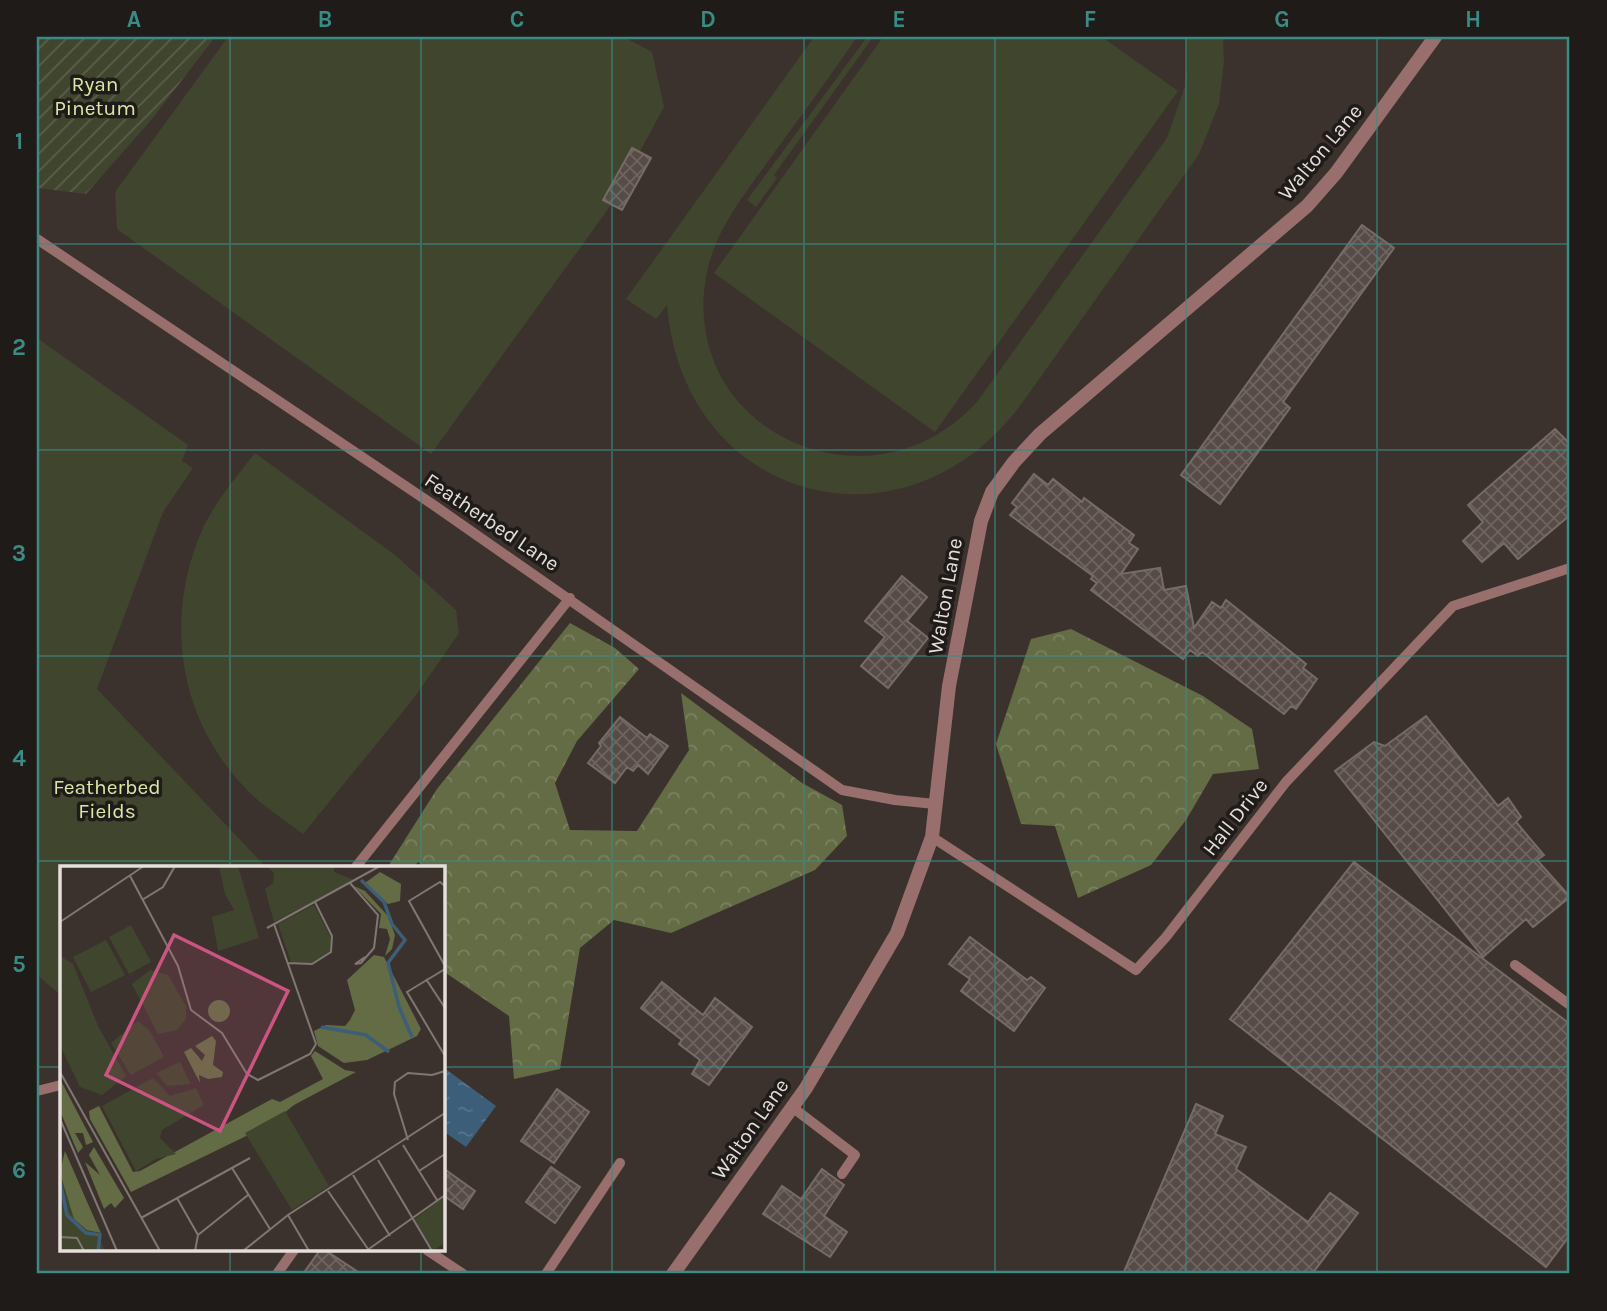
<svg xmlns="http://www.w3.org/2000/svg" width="1607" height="1311" font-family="Karla,sans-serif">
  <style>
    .forest { fill: url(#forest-crowns) }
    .park { fill: #40452e }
    .garden { fill: url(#garden-furrows) }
    .water { fill: url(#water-ripples) }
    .building { fill: url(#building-cross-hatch); stroke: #776b66; stroke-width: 2 }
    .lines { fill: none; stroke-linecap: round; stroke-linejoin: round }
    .service { stroke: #986f6d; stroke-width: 10 }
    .minor { stroke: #986f6d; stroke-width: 14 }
    .grid { fill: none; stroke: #3a8b84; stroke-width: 2; stroke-opacity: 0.55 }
    .labels { text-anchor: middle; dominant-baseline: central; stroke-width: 7; stroke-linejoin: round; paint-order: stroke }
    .park-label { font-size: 21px; fill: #dae7a5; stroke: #1f1b19 }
    .street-label { font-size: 21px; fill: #e5dfdc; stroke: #1f1b19 }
    .inset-river { fill: none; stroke: #3c5e78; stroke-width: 3.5 }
    .inset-road { fill: none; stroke: #807773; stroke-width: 2 }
    .view { fill: #cc5482; fill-opacity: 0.15; stroke: #cc5482; stroke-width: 3.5 }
    .inset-edge { fill: none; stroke: #e5dfdc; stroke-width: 3.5 }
    .neatline { fill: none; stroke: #3a8b84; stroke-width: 2.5 }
    .grid-label { font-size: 23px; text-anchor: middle; font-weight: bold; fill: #3a8b84 }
  </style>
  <defs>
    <pattern id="forest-crowns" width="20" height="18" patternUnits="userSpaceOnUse" patternTransform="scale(1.75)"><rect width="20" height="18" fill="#646c46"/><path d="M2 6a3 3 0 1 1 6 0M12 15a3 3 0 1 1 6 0" fill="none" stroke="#7a8160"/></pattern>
    <pattern id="garden-furrows" width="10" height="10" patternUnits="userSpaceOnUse" patternTransform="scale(1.75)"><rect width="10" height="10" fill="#40452e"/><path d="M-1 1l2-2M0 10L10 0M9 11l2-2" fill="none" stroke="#5b5f4c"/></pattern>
    <pattern id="water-ripples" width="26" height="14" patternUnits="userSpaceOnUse" patternTransform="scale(1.75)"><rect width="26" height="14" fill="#3c5e78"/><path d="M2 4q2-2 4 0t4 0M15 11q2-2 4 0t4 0" fill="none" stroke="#58758b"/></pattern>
    <pattern id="building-cross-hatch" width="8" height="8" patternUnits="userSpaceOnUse" patternTransform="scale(1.75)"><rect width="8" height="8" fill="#564b46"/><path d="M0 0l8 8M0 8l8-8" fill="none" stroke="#6e6460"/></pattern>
  </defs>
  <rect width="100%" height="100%" fill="#3c322d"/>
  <path class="forest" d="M 570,623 L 615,648 L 639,669 L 577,741 L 555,783 L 570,830 L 637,831 L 689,750 L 681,693 L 802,783 L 842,805 L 847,836 L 815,870 L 671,933 L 614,920 L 580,948 L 560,1069 L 514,1079 L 509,1016 L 443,971 L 443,868 L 425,868 L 418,862 L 413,868 L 387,868 L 437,789 Z
    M 1071,629 L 1203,696 L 1252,729 L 1259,769 L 1213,774 L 1186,820 L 1151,865 L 1078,898 L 1055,826 L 1021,824 L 996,744 L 1031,639 Z"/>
  <path class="park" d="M 228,37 L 624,37 L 652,52 L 664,107 L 611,205 L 431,454 L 117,229 L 115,192 Z
    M 814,37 L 857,37 C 830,76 802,115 774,153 C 748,190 716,227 707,272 C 675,430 869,520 977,402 L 1167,138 L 1185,86 L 1186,37 L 1223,37 L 1224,62 L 1219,104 L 1199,154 L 1020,406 C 902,562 683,501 667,305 L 656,319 L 626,299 Z
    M 867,37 L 873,37 L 774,175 L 777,178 L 756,207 L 747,200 Z
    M 883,37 L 1102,37 L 1178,91 L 935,432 L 714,273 Z
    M 37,338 L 188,445 L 182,461 L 193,468 L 163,512 L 97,689 L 267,868 L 61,868 L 61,995 L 37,975 Z
    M 255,453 L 395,555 L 456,610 L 459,633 L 414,698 L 303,834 C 285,820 264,807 248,791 C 178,720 163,618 203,528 C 216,501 236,477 255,453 Z"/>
  <path class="garden" d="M 37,37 L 215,37 L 152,119 L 86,194 L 37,188 Z"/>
  <path class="water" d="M 443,1067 L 496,1106 L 466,1147 L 443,1131 L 445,1118 L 443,1116 Z"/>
  <path class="building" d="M 632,148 L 651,158 L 622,210 L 603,200 Z
    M 1362,225 L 1394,248 L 1283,402 L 1290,408 L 1220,504 L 1181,475 Z
    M 1555,429 L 1570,444 L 1570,515 L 1518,559 L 1504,543 L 1482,562 L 1463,541 L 1483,522 L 1468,505 Z
    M 1034,474 L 1048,485 L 1053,479 L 1082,502 L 1084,498 L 1134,535 L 1129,543 L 1138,549 L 1121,574 L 1160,568 L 1164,590 L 1186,586 L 1194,628 L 1212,602 L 1221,608 L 1226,600 L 1306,664 L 1303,668 L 1317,679 L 1296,709 L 1291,706 L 1284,714 L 1202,652 L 1198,656 L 1190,650 L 1183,659 L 1091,590 L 1097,583 L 1091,579 L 1093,576 L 1010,515 L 1017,507 L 1012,503 Z
    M 902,576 L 927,597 L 907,621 L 928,638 L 888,688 L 861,666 L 885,637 L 865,621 Z
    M 1426,716 L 1498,806 L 1508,798 L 1521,817 L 1516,822 L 1544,855 L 1537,860 L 1570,897 L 1533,927 L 1526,919 L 1483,957 L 1335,771 L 1374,742 L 1385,746 Z
    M 620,717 L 647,738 L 650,734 L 668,746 L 648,774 L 638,765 L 633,771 L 627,767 L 615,783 L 588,763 L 601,746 L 599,743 Z
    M 1354,862 L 1570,1024 L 1570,1235 L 1546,1267 L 1230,1019 Z
    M 970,937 L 1027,980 L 1031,977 L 1045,988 L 1014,1031 L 961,991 L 970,979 L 949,964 Z
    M 662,982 L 703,1015 L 715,998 L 752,1027 L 709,1085 L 692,1074 L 700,1060 L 679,1044 L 682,1040 L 641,1008 Z
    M 557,1089 L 589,1112 L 554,1163 L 521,1141 Z
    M 1196,1104 L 1223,1116 L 1215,1134 L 1246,1147 L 1236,1169 L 1308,1222 L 1330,1193 L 1358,1213 L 1312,1274 L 1123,1274 Z
    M 551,1167 L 580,1187 L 555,1223 L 526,1202 Z
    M 443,1168 L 475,1191 L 463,1209 L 443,1195 Z
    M 822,1169 L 844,1185 L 824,1216 L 847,1232 L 830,1257 L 763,1214 L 782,1186 L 801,1199 Z
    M 320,1250 L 325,1250 L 361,1274 L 303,1274 Z"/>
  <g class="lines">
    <path class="service" d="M 37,239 L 435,506 L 842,790 L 895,800 L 935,804
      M 932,837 L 1136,970 L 1166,937 L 1286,782 L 1453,606 L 1570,568
      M 355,868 L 570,598
      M 1515,965 L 1570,1005
      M 37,1091 L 61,1085
      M 792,1107 L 855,1155 L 842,1174
      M 427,1250 L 463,1274
      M 277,1274 L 294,1250
      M 546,1274 L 620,1163"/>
    <path class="minor" d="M 673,1274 L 806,1088 L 897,933 L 932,837 L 949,686 L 981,521 L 992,492 L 1014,462 L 1040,434 L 1307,206 L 1336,173 L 1435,37"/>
  </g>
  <path class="grid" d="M 230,37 L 230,868M 421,37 L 421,868M 612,37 L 612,1274M 804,37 L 804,1274M 995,37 L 995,1274M 1186,37 L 1186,1274M 1377,37 L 1377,1274M 37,244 L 1570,244M 37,450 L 1570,450M 37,656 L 1570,656M 37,861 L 1570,861M 37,1067 L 61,1067M 443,1067 L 1570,1067M 230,1250 L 230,1274M 421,1250 L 421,1274"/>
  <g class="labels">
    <g class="park-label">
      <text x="95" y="84">Ryan<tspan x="95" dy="24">Pinetum</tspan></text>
      <text x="107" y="787">Featherbed<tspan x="107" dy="24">Fields</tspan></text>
    </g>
    <g class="street-label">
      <text transform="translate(1320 152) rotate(-50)">Walton Lane</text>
      <text transform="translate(492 522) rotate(34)">Featherbed Lane</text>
      <text transform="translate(945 596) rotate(-80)">Walton Lane</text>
      <text transform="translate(1235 817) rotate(-52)">Hall Drive</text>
      <text transform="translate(750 1129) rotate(-55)">Walton Lane</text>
    </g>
  </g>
  <g transform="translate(60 866)">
    <rect width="385" height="385" fill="#3c322d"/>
    <path d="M 159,0 L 178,0 L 199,72 L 158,85 L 152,51 L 174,44 L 165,28 ZM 207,0 L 274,0 L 274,6 L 294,14 L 214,56 L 205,23 L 213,17 L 214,7 ZM 0,282 L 45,385 L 0,385 Z" fill="#40452e"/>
    <path d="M 320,6 L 341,18 L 340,35 L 328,38 L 305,17 ZM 294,20 L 305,25 L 328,50 L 335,69 L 332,83 L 325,90 L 330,73 L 327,63 L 319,62 L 321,48 ZM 314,89 L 324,91 L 361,163 L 357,170 L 307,194 L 284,197 L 258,180 L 254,165 L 266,159 L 285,160 L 290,154 L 295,144 L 287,114 ZM148 145a11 11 0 1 1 22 0a11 11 0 1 1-22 0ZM 152,170 L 156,175 L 153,199 L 163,206 L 162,211 L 148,213 L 139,209 L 140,217 L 124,186 L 131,182 L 142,195 L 145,189 L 135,180 ZM 255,185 L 285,204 L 296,206 L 234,239 L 209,259 L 71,326 L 30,253 L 29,245 L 39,240 L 73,306 L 80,305 L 212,233 L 220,236 L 263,213 L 251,190 ZM 0,213 L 33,276 L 26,279 L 23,267 L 15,267 L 23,281 L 18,287 L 0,245 ZM 34,281 L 64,332 L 55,342 L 51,337 L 44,343 L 25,296 L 40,309 L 29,289 ZM 5,285 L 28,338 L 41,367 L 27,364 L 14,353 L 0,307 Z" fill="#646c46"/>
    <path d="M 254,39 L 272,74 L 270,86 L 253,97 L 231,96 L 218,58 ZM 71,59 L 91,96 L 69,108 L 49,71 ZM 46,74 L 65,109 L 31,126 L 13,91 ZM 90,104 L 108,109 L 126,140 L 126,153 L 117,164 L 98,168 L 72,118 ZM 78,155 L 90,165 L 104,191 L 71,209 L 51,177 ZM 120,196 L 131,218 L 107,220 L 96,207 ZM 93,212 L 110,230 L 136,222 L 144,239 L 102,264 L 100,272 L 116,288 L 96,293 L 76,305 L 42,240 ZM 225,245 L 269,320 L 232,344 L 185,267 ZM 385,329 L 383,378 L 372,385 L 354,354 Z" fill="#40452e"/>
    <path d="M 0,90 L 13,98 L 38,160 L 66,210 L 42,229 L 20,221 L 0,179 Z" fill="#40452e"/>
    <path class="inset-river" d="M 301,14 L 324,36 L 332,58 L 345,74 L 328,97 L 339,141 L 352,171M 261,161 L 306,169 L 329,186M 0,315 L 7,349 L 26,367 L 40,369 L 38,385"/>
    <path class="inset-road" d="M 70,10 L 118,100 L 131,144 L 162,167 L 187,208 L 198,214 L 250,188 L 256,178 L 214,58M 290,17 L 318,49 L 314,82 L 301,97 L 295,98 L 305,91M 385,20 L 380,16 L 349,35 L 385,100M 82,34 L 103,21 L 115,0M 0,56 L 84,0M 207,62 L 320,0M 228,97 L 252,98 L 271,86 L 272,70 L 255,36M 385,103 L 347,126 L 385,190M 366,113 L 385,142M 0,206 L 100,385M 0,253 L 57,385M 348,274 L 334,228 L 335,216 L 348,207 L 372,209 L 385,205M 343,279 L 377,334M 318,294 L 372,385M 172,302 L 210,363M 359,305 L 385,288M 293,309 L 330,370M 268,325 L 308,383M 117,332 L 138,369M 228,349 L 249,385M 81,352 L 190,292M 0,371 L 17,372 L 24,385M 135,385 L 138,369 L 188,329M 183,385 L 228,349 L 385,247M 306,385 L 385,329"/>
    <path class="view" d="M 114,69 L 228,125 L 160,265 L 46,209 Z"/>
    <rect width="385" height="385" class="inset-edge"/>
  </g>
  <rect width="1607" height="1311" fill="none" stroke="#1f1b19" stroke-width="77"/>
  <rect x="38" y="38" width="1530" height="1234" class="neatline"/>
  <g class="grid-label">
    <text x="134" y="27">A</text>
    <text x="325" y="27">B</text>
    <text x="517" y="27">C</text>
    <text x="708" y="27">D</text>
    <text x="899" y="27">E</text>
    <text x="1090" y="27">F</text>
    <text x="1282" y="27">G</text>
    <text x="1473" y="27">H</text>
    <text x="19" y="149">1</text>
    <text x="19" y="355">2</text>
    <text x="19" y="561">3</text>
    <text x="19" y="766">4</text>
    <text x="19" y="972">5</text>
    <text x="19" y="1178">6</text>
  </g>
</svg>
